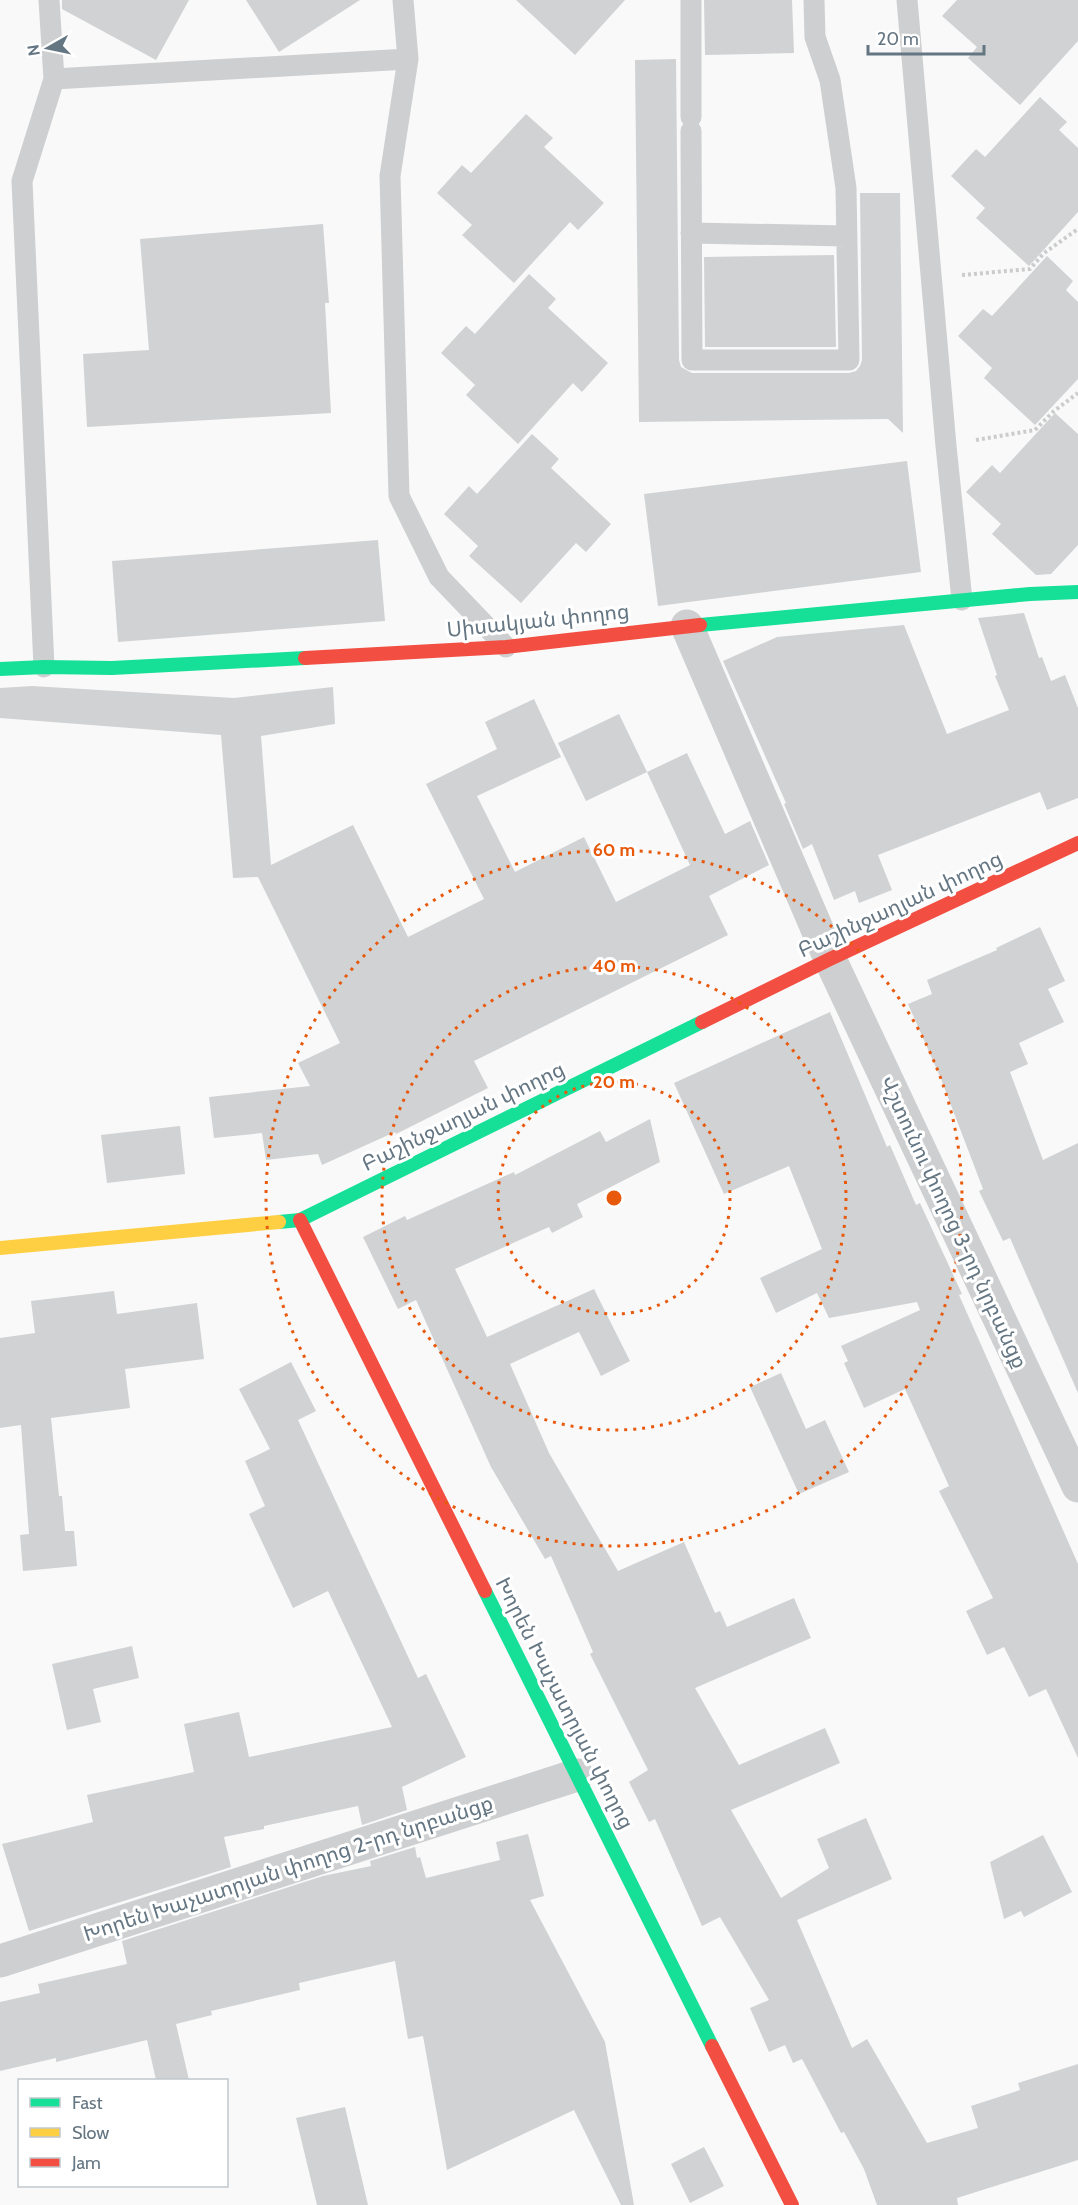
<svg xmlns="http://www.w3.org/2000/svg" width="1078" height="2205" font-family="Cabin,'Noto Sans Armenian',sans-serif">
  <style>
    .building { fill: #d0d2d3 }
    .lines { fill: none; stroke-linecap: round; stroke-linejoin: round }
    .path { stroke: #cbcccd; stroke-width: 4; stroke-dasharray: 3 3; stroke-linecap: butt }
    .lane { stroke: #cecfd0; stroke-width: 21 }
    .street { stroke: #cecfd0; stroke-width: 33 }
    .fast { stroke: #16e098; stroke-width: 14 }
    .slow { stroke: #ffcf43; stroke-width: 14 }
    .jam { stroke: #f24e42; stroke-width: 14 }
    .ring { fill: none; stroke: #e8590c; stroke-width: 3; stroke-dasharray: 3 6 }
    .labels { text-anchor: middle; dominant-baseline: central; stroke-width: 6; stroke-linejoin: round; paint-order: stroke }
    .street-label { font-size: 21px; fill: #657683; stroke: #fff }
    .centre { fill: #e8590c; stroke: #fff; stroke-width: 3 }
    .ring-label { font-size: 18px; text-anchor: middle; font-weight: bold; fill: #e8590c; stroke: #fff; stroke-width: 6; stroke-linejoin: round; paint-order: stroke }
  </style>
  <rect width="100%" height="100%" fill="#f9f9f9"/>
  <path class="building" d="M 62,0 L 189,0 L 156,60 L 62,9 Z
    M 246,0 L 360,0 L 279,52 Z
    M 516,0 L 625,0 L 575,55 Z
    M 704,0 L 792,0 L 794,53 L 705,55 Z
    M 957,0 L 1078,0 L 1078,41 L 1020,105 L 968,58 L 977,47 L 942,16 Z
    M 676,59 L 679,360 L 681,367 L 692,373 L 849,373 L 856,371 L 860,366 L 862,360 L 860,193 L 900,193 L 903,433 L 888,419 L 639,422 L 635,60 Z
    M 1040,97 L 1067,122 L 1059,130 L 1078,148 L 1078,212 L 1029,266 L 976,218 L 985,208 L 951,176 L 976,149 L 985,157 Z
    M 526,114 L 553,138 L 544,147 L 604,203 L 578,230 L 570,222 L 514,283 L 462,235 L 472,225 L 437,193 L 462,165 L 471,173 Z
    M 323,224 L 329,303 L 325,303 L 331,413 L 87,427 L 83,354 L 149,350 L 140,239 Z
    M 834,255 L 836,347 L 705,347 L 704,257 Z
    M 1047,256 L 1073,281 L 1066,290 L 1078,302 L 1078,379 L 1035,425 L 984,378 L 992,368 L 958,336 L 983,309 L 992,316 Z
    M 529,274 L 556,299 L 548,308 L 608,363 L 582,392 L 573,383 L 518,444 L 466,395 L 475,385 L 441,353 L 466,326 L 475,334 Z
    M 1055,413 L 1078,434 L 1078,545 L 1051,574 L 1036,575 L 992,534 L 1001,524 L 966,492 L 992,465 L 1000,473 Z
    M 532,434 L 559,459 L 551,468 L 611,524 L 586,552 L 576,543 L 521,603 L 469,556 L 478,546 L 444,514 L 469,486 L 477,494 Z
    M 907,461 L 921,572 L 658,606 L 644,494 Z
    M 378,540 L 385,621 L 118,642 L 112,561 Z
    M 1024,613 L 1039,658 L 1042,657 L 1051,681 L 1065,675 L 1078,708 L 1078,798 L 1047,810 L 1040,792 L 878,855 L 892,890 L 859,903 L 855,891 L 834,900 L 812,844 L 803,849 L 784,804 L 786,803 L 723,661 L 777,637 L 904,625 L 947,734 L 1009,710 L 995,676 L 997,675 L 978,618 Z
    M 32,686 L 234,698 L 333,687 L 335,724 L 261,736 L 271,865 L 353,825 L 408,937 L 484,899 L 426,784 L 497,749 L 485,722 L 534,699 L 561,757 L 477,796 L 515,872 L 584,837 L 616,902 L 690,865 L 647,772 L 687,753 L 725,834 L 750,821 L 769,865 L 709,896 L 728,935 L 474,1061 L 488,1088 L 396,1134 L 395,1132 L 322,1165 L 318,1154 L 266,1160 L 262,1133 L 214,1138 L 209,1097 L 310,1086 L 298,1063 L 340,1043 L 258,877 L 233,878 L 221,735 L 0,718 L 0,688 Z
    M 619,714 L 647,772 L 586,801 L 558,743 Z
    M 1040,927 L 1065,981 L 1048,989 L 1064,1022 L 1019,1043 L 1028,1064 L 1010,1072 L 1043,1160 L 1078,1143 L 1078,1393 L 1010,1238 L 1003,1241 L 979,1191 L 983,1189 L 941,1079 L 908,1004 L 932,994 L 927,980 L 997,950 L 996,948 Z
    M 830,1012 L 887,1147 L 890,1145 L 916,1205 L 920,1203 L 962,1294 L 959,1295 L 1078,1564 L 1078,1758 L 1046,1689 L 1029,1697 L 1004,1647 L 987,1655 L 966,1611 L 993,1598 L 939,1491 L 949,1486 L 905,1389 L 864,1408 L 844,1363 L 848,1361 L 841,1346 L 920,1310 L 917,1302 L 829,1318 L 817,1293 L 776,1313 L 760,1278 L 822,1249 L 789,1166 L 724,1194 L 674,1083 Z
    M 650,1119 L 660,1162 L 577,1204 L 583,1217 L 552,1233 L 549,1227 L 455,1269 L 487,1337 L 594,1289 L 630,1361 L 601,1376 L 579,1332 L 510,1364 L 549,1453 L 618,1571 L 684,1542 L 715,1613 L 720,1611 L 727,1627 L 794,1598 L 811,1638 L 695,1688 L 739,1765 L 825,1728 L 840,1763 L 731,1810 L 781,1898 L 829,1868 L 817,1839 L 866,1818 L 892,1879 L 797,1920 L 852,2048 L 867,2039 L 927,2143 L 978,2128 L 971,2106 L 1020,2090 L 1018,2083 L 1078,2064 L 1078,2160 L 957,2198 L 958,2205 L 877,2205 L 864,2169 L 844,2132 L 841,2133 L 802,2059 L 793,2063 L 785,2045 L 769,2052 L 750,2008 L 769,2000 L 720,1917 L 702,1926 L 655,1819 L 649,1822 L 629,1782 L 648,1770 L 590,1654 L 593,1652 L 551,1556 L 545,1559 L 491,1467 L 416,1300 L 398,1309 L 363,1237 L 405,1216 L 407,1220 L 514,1172 L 515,1175 L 600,1131 L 606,1142 Z
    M 180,1126 L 185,1174 L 107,1183 L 101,1135 Z
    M 114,1291 L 117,1314 L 197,1303 L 204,1359 L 125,1369 L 130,1408 L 51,1418 L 59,1496 L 62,1496 L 65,1531 L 74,1531 L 77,1566 L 23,1571 L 20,1535 L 29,1534 L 21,1425 L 0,1428 L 0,1338 L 35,1333 L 31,1301 Z
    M 291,1362 L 316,1411 L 298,1420 L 418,1678 L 426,1674 L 466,1757 L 402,1787 L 407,1810 L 362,1825 L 358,1806 L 264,1826 L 264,1829 L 224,1837 L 231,1867 L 29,1931 L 2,1844 L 93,1822 L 87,1795 L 194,1772 L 184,1724 L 239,1712 L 249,1757 L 392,1727 L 328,1591 L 293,1608 L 249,1514 L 265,1506 L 245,1461 L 270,1449 L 239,1389 Z
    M 781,1373 L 806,1429 L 825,1420 L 849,1472 L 799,1494 L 750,1387 Z
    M 132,1646 L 139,1678 L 93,1689 L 101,1722 L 67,1730 L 52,1664 Z
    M 528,1834 L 544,1896 L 530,1900 L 605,2042 L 634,2205 L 621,2205 L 574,2110 L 447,2170 L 423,2036 L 408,2039 L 395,1961 L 299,1983 L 300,1990 L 211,2011 L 212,2015 L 176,2024 L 189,2080 L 156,2080 L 147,2040 L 56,2062 L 56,2058 L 0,2071 L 0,2002 L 40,1993 L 38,1984 L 127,1964 L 122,1941 L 323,1876 L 371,1866 L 370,1861 L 415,1847 L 417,1858 L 420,1857 L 426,1878 L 500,1860 L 496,1842 Z
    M 1043,1835 L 1072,1892 L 1024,1917 L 1021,1911 L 1004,1919 L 990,1862 Z
    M 345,2107 L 368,2205 L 317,2205 L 296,2118 Z
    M 704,2147 L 724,2186 L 690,2203 L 671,2164 Z"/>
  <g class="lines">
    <path class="path" d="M 962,275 L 1030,269 L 1044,253 L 1078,229
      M 976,440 L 1035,430 L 1054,411 L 1078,393"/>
    <path class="lane" d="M 907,0 L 946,446 L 962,600
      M 408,59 L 390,176 L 399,496 L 439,577 L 506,647
      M 54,79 L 408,59 L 403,0
      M 691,117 L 691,0
      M 691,131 L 692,360 L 849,360 L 846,188 L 830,80 L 815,37 L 814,0
      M 691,233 L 847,236
      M 44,667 L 22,181 L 54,79 L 49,0"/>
    <path class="street" d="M 687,626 L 830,959 L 1078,1486
      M 0,1961 L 577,1775"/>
    <path class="fast" d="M 700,625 L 1030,594 L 1078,592
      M 0,669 L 44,667 L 112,668 L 305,658
      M 279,1222 L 300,1220 L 702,1022
      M 485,1591 L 712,2046"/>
    <path class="slow" d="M 0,1248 L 279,1222"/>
    <path class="jam" d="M 305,658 L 506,647 L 700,625
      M 702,1022 L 830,959 L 1078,843
      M 300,1220 L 485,1591
      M 712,2046 L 792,2205"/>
  </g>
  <g class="ring">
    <circle cx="614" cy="1198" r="116"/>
    <circle cx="614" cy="1198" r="232"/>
    <circle cx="614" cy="1198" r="348"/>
  </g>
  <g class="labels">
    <g class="street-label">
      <text transform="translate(538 620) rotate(-6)">Սիսակյան փողոց</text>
      <text transform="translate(900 904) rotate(-25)">Բաշինջաղյան փողոց</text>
      <text transform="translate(463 1116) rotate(-26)">Բաշինջաղյան փողոց</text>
      <text transform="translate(954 1222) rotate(65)">Վշտունու փողոց 3-րդ նրբանցք</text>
      <text transform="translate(565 1703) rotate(63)">Խորեն Խաչատրյան փողոց</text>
      <text transform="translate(288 1868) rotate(-18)">Խորեն Խաչատրյան փողոց 2-րդ նրբանցք</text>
    </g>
  </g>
  <circle cx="614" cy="1198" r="9" class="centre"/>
  <g class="ring-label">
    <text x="614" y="856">60 m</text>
    <text x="614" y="972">40 m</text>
    <text x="614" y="1088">20 m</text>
  </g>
  <rect x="18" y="2079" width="210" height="108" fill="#ffffff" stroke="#c1c8cd" stroke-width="1.5"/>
  <rect x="30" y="2098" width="30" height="9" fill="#16e098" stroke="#c1c8cd" stroke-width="1.5"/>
  <text x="72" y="2109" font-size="18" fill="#657683">Fast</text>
  <rect x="30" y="2128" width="30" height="9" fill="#ffcf43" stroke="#c1c8cd" stroke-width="1.5"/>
  <text x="72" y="2139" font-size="18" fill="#657683">Slow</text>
  <rect x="30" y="2158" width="30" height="9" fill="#f24e42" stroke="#c1c8cd" stroke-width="1.5"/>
  <text x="72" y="2169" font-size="18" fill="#657683">Jam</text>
  <g transform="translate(48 48) rotate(261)" stroke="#ffffff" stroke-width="4.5" paint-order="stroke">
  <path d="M0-4.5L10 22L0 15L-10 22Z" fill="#657683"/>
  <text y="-9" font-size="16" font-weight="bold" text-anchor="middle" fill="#657683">N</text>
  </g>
  <path d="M868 45v9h116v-9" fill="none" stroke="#657683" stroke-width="3"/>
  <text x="877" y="45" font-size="18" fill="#657683" stroke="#ffffff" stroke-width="4.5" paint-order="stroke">20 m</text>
</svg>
